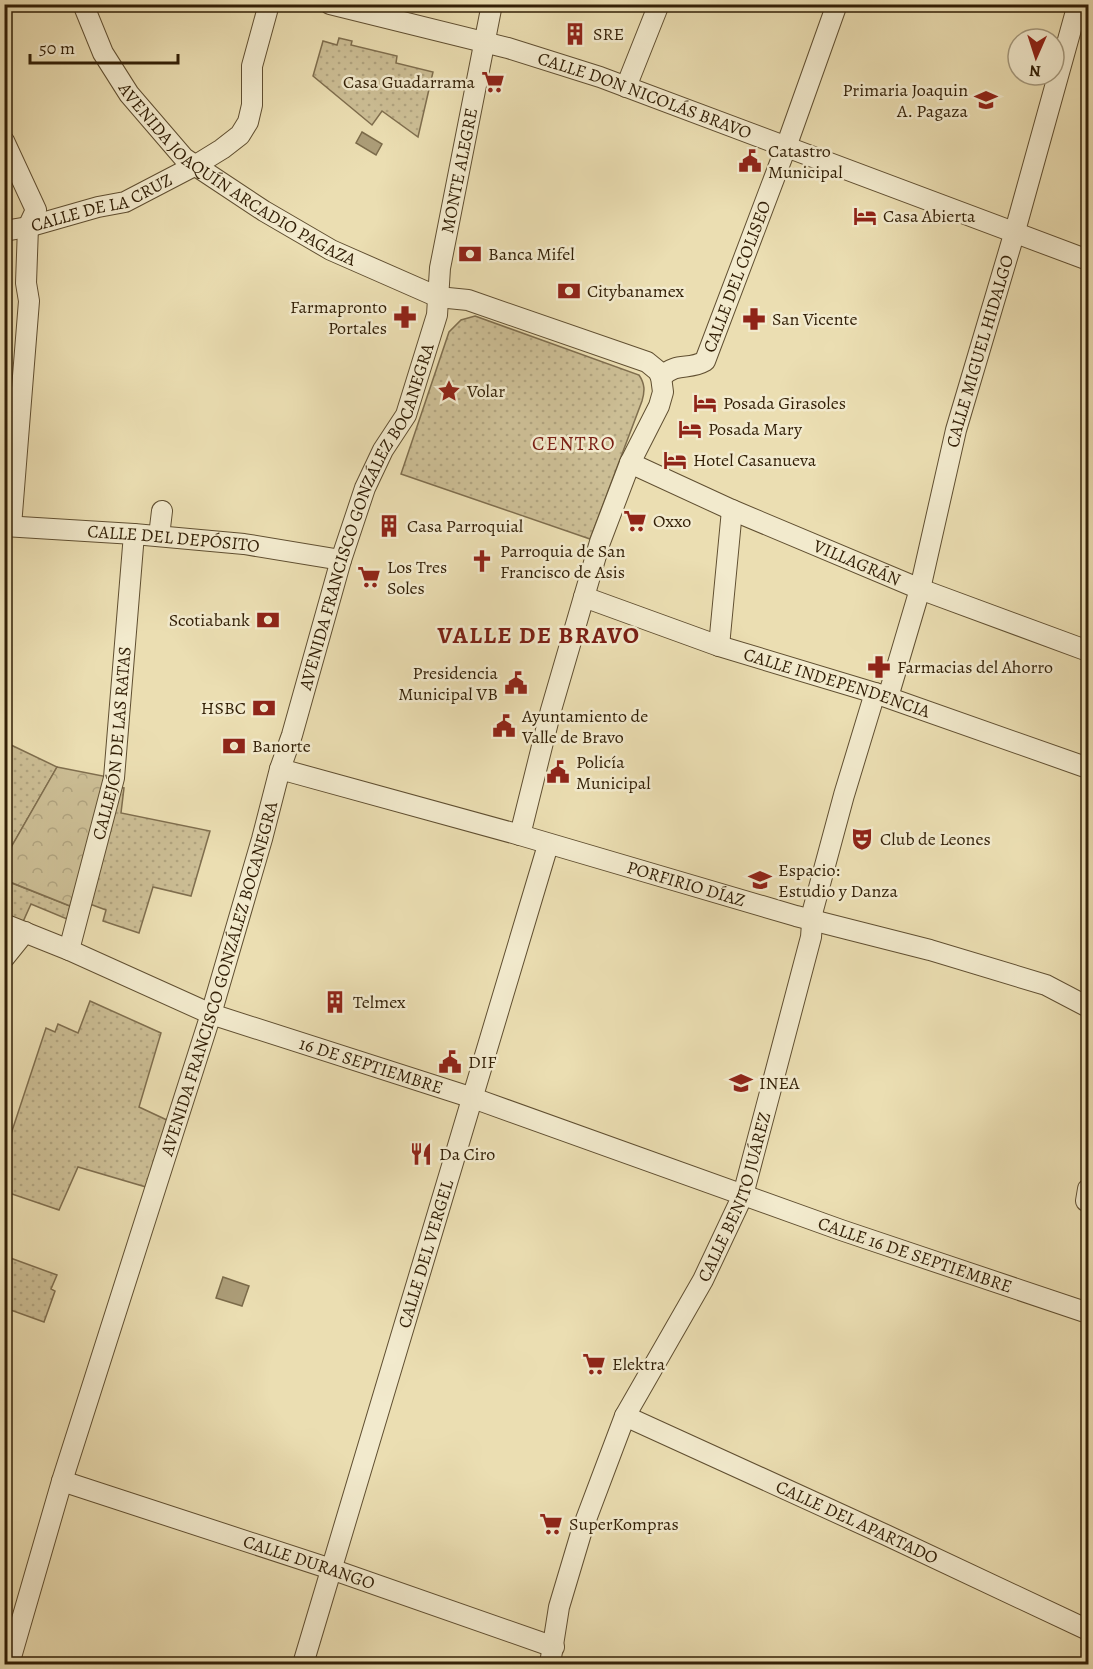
<svg xmlns="http://www.w3.org/2000/svg" width="1093" height="1669" font-family="Alegreya,serif">
  <style>
    .grass { fill: url(#grass-dots); stroke: #7f6e4e; stroke-width: 1.5 }
    .forest { fill: url(#forest-crowns); stroke: #7f6e4e; stroke-width: 1.5 }
    .water { fill: #ac9d78; stroke: #7b6b4a; stroke-width: 1.5 }
    .lines { fill: none; stroke-linecap: round; stroke-linejoin: round }
    .minor-casing { stroke: #604f31; stroke-width: 22 }
    .minor { stroke: #f2eacd; stroke-width: 20 }
    .labels { text-anchor: middle; dominant-baseline: central; stroke-width: 5; stroke-linejoin: round; paint-order: stroke }
    .poi-label { font-size: 18px; fill: #321f06; stroke: #f2eacd; text-anchor: start }
    .street-label { font-size: 18px; fill: #321f06; stroke: #f2eacd }
    .neighbourhood-label { font-size: 20px; letter-spacing: 1.5px; fill: #7a1f14; stroke: #f2eacd }
    .district-label { font-size: 24px; font-weight: bold; letter-spacing: 1.5px; fill: #7a1f14; stroke: #f2eacd }
  </style>
  <defs>
    <pattern id="grass-dots" width="8" height="8" patternUnits="userSpaceOnUse" patternTransform="scale(1.5)"><rect width="8" height="8" fill="#ccbe95"/><path d="M2 2h.1M6 6h.1" fill="none" stroke="#b0a37f" stroke-width="1.8" stroke-linecap="round"/></pattern>
    <pattern id="forest-crowns" width="20" height="18" patternUnits="userSpaceOnUse" patternTransform="scale(1.5)"><rect width="20" height="18" fill="#ccbe95"/><path d="M2 6a3 3 0 1 1 6 0M12 15a3 3 0 1 1 6 0" fill="none" stroke="#b0a37f"/></pattern>
  </defs>
  <rect width="100%" height="100%" fill="#ebdeb2"/>
  <filter id="stains"><feTurbulence type="fractalNoise" baseFrequency=".00333" numOctaves="4"/><feColorMatrix values="0 0 0 0 .2 0 0 0 0 .09 0 0 0 0 .02 0 0 0 .5 -.17"/></filter>
  <radialGradient id="worn" r=".72"><stop offset=".6" stop-color="#630" stop-opacity="0"/><stop offset="1" stop-color="#630" stop-opacity=".3"/></radialGradient>
  <path class="grass" d="M 339,38 L 352,41 L 351,45 L 397,56 L 396,63 L 433,72 L 418,137 L 382,111 L 372,125 L 313,76 L 323,41 L 337,45 Z
    M 475,316 L 639,375 C 645,384 645,391 642,401 L 590,539 L 401,474 L 449,332 L 461,320 Z
    M 9,744 L 57,767 L 5,858 L 4,755 Z
    M 109,786 L 124,788 L 121,813 L 210,831 L 191,896 L 153,887 L 139,933 L 103,921 L 106,910 L 79,900 Z
    M 4,880 L 70,906 L 67,919 L 31,904 L 22,924 L 5,919 Z
    M 90,1001 L 161,1033 L 139,1107 L 169,1121 L 146,1187 L 78,1167 L 59,1210 L 9,1193 L 9,1185 L 5,1184 L 4,1140 L 9,1140 L 46,1028 L 55,1032 L 58,1024 L 78,1033 Z
    M 5,1256 L 57,1275 L 51,1289 L 55,1291 L 44,1322 L 5,1308 Z"/>
  <path class="forest" d="M 57,767 L 108,777 L 70,906 L 5,880 L 5,858 Z"/>
  <path class="water" d="M 362,132 L 382,144 L 376,155 L 356,143 Z
    M 223,1277 L 249,1286 L 242,1306 L 216,1298 Z"/>
  <g class="lines">
    <g class="minor-casing">
      <g id="minor">
        <path id="s1" d="M 83,4 L 103,53 L 129,94 L 184,158 L 264,211 L 331,250 L 438,297 L 468,300 L 647,362 L 658,371 L 661,377 L 663,392 L 659,406 L 630,463 L 600,542 L 551,710 L 520,835"/>
        <path id="s2" d="M 330,4 L 508,48 L 600,77 L 1088,260"/>
        <path d="M 626,87 L 659,4"/>
        <path d="M 4,141 L 36,210 L 28,227 L 26,283 L 29,301 L 11,526"/>
        <path id="s3" d="M 4,231 L 28,227 L 98,207 L 125,202 L 196,165 L 222,149 L 240,135 L 248,122 L 252,105 L 252,66 L 269,4"/>
        <path id="s4" d="M 661,377 C 678,361 688,371 705,361 L 786,147 L 837,4"/>
        <path id="s5" d="M 630,463 L 732,510 L 920,589 L 1088,651"/>
        <path id="s6" d="M 4,526 L 134,534 L 244,544 L 341,560"/>
        <path d="M 159,536 L 162,511"/>
        <path id="s7" d="M 584,597 L 719,646 L 875,693 L 1088,768"/>
        <path d="M 719,646 L 732,510"/>
        <path id="s8" d="M 888,697 L 920,589 L 956,430 L 1015,231 L 1078,4"/>
        <path id="s9" d="M 280,769 L 520,835 L 796,916 L 930,950 L 1046,985 L 1088,1007"/>
        <path id="s10" d="M 4,924 L 69,950 L 211,1014 L 473,1098 L 841,1230 L 1088,1313"/>
        <path id="s11" d="M 69,950 L 114,778 L 134,534"/>
        <path d="M 4,958 L 25,932"/>
        <path d="M 1086,1201 L 1088,1189"/>
        <path id="s12" d="M 625,1416 L 886,1535 L 1088,1630"/>
        <path id="s13" d="M 62,1481 L 331,1569 L 554,1647"/>
        <path id="s14" d="M 9,1664 L 62,1481 L 211,1014 L 262,839 L 280,769 L 292,735 L 341,560 L 365,488 L 383,450 L 406,415 L 437,315 L 440,268 L 492,4"/>
        <path id="s15" d="M 303,1664 L 548,845"/>
        <path id="s16" d="M 550,1664 L 559,1607 L 582,1530 L 625,1416 L 703,1280 L 743,1195 L 811,937 L 813,910 L 844,795 L 875,693"/>
      </g>
    </g>
    <use href="#minor" class="minor"/>
  </g>
  <defs>
    <g id="building-bare" transform="scale(1.8)"><path d="M-4-6H4V6H1V3H-1V6H-4ZM-2.5-4.3h1.7v1.8h-1.7ZM.8-4.3h1.7v1.8H.8ZM-2.5-1h1.7V.8h-1.7ZM.8-1h1.7V.8H.8Z" fill="#8f2418" stroke="#f2eacd" stroke-width="2.5" paint-order="stroke"/></g>
    <g id="supermarket-bare" transform="scale(1.8)"><path d="M-6-5.5h2.5l.6 2H6L4.5 2H-2.5L-4.4-4H-6ZM-1.5 3.2a1.3 1.3 0 1 0 .1 0ZM3 3.2a1.3 1.3 0 1 0 .1 0Z" fill="#8f2418" stroke="#f2eacd" stroke-width="2.5" paint-order="stroke"/></g>
    <g id="school-bare" transform="scale(1.8)"><path d="M0-5L7-2L0 1L-7-2ZM-4 1L0 2.5L4 1V4Q0 6-4 4Z" fill="#8f2418" stroke="#f2eacd" stroke-width="2.5" paint-order="stroke"/></g>
    <g id="civic-bare" transform="scale(1.8)"><path d="M-.6-6.5H3V-4.5H.6V-3L4-1V1h2V6H-6V1h2V-1L-.6-3ZM-1.2 2.5V6h2.4V2.5Z" fill="#8f2418" stroke="#f2eacd" stroke-width="2.5" paint-order="stroke"/></g>
    <g id="hotel-bare" transform="scale(1.8)"><path d="M-6-4.5h1.5V1H6V5H4.5V3h-9V5H-6ZM-4 0a1.8 1.8 0 1 1 3.6 0ZM.5 0V-2.5h3Q6-2.5 6 0Z" fill="#8f2418" stroke="#f2eacd" stroke-width="2.5" paint-order="stroke"/></g>
    <g id="bank-bare" transform="scale(1.8)"><path d="M-6-4H6V4H-6ZM0-2.3a2.3 2.3 0 1 0 0 4.6a2.3 2.3 0 1 0 0-4.6Z" fill="#8f2418" stroke="#f2eacd" stroke-width="2.5" paint-order="stroke"/></g>
    <g id="pharmacy-bare" transform="scale(1.8)"><path d="M-2-6h4v4h4v4h-4v4h-4v-4h-4v-4h4Z" fill="#8f2418" stroke="#f2eacd" stroke-width="2.5" paint-order="stroke"/></g>
    <g id="sight-bare" transform="scale(1.8)"><path d="M0-6L1.8-2.2L6-1.7L2.9 1.2L3.7 5.4L0 3.3L-3.7 5.4L-2.9 1.2L-6-1.7L-1.8-2.2Z" fill="#8f2418" stroke="#f2eacd" stroke-width="2.5" paint-order="stroke"/></g>
    <g id="church-bare" transform="scale(1.8)"><path d="M-1.2-6h2.4v3.5h3.3v2.4h-3.3V6h-2.4V-.1h-3.3v-2.4h3.3Z" fill="#8f2418" stroke="#f2eacd" stroke-width="2.5" paint-order="stroke"/></g>
    <g id="theatre-bare" transform="scale(1.8)"><path d="M-5-5.5Q0-4 5-5.5V0Q5 5 0 6Q-5 5-5 0ZM-3.3-2.5H-1v1.5H-3.3ZM1-2.5H3.3v1.5H1ZM-2.8 1Q0 5.5 2.8 1Z" fill="#8f2418" stroke="#f2eacd" stroke-width="2.5" paint-order="stroke"/></g>
    <g id="restaurant-bare" transform="scale(1.8)"><path d="M-5-6h1v4h1v-4h1v4h1v-4h1v5L-1.5 .5V6h-2V.5L-5-1ZM5-6V6H3V1.5H1.5Q1.5-4 5-6Z" fill="#8f2418" stroke="#f2eacd" stroke-width="2.5" paint-order="stroke"/></g>
  </defs>
  <g fill-rule="evenodd">
    <use href="#building-bare" x="575" y="34"/>
    <use href="#supermarket-bare" x="493" y="82"/>
    <use href="#school-bare" x="986" y="100"/>
    <use href="#civic-bare" x="750" y="161"/>
    <use href="#hotel-bare" x="865" y="216"/>
    <use href="#bank-bare" x="470" y="254"/>
    <use href="#bank-bare" x="569" y="291"/>
    <use href="#pharmacy-bare" x="405" y="317"/>
    <use href="#pharmacy-bare" x="754" y="319"/>
    <use href="#sight-bare" x="449" y="391"/>
    <use href="#hotel-bare" x="705" y="403"/>
    <use href="#hotel-bare" x="690" y="429"/>
    <use href="#hotel-bare" x="675" y="460"/>
    <use href="#supermarket-bare" x="635" y="521"/>
    <use href="#building-bare" x="389" y="526"/>
    <use href="#church-bare" x="482" y="561"/>
    <use href="#supermarket-bare" x="369" y="577"/>
    <use href="#bank-bare" x="268" y="620"/>
    <use href="#pharmacy-bare" x="879" y="667"/>
    <use href="#civic-bare" x="516" y="683"/>
    <use href="#bank-bare" x="264" y="708"/>
    <use href="#civic-bare" x="504" y="726"/>
    <use href="#bank-bare" x="234" y="746"/>
    <use href="#civic-bare" x="558" y="772"/>
    <use href="#theatre-bare" x="862" y="839"/>
    <use href="#school-bare" x="760" y="880"/>
    <use href="#building-bare" x="335" y="1002"/>
    <use href="#civic-bare" x="450" y="1062"/>
    <use href="#school-bare" x="741" y="1083"/>
    <use href="#restaurant-bare" x="421" y="1154"/>
    <use href="#supermarket-bare" x="594" y="1364"/>
    <use href="#supermarket-bare" x="551" y="1524"/>
  </g>
  <g class="labels">
    <g class="poi-label">
      <text x="593" y="34">SRE</text>
      <text x="475" y="82" text-anchor="end">Casa Guadarrama</text>
      <text x="968" y="90" text-anchor="end">Primaria Joaquin<tspan x="968" dy="21">A. Pagaza</tspan></text>
      <text x="768" y="151">Catastro<tspan x="768" dy="21">Municipal</tspan></text>
      <text x="883" y="216">Casa Abierta</text>
      <text x="488" y="254">Banca Mifel</text>
      <text x="587" y="291">Citybanamex</text>
      <text x="387" y="307" text-anchor="end">Farmapronto<tspan x="387" dy="21">Portales</tspan></text>
      <text x="772" y="319">San Vicente</text>
      <text x="467" y="391">Volar</text>
      <text x="723" y="403">Posada Girasoles</text>
      <text x="708" y="429">Posada Mary</text>
      <text x="693" y="460">Hotel Casanueva</text>
      <text x="653" y="521">Oxxo</text>
      <text x="407" y="526">Casa Parroquial</text>
      <text x="500" y="551">Parroquia de San<tspan x="500" dy="21">Francisco de Asis</tspan></text>
      <text x="387" y="567">Los Tres<tspan x="387" dy="21">Soles</tspan></text>
      <text x="250" y="620" text-anchor="end">Scotiabank</text>
      <text x="897" y="667">Farmacias del Ahorro</text>
      <text x="498" y="673" text-anchor="end">Presidencia<tspan x="498" dy="21">Municipal VB</tspan></text>
      <text x="246" y="708" text-anchor="end">HSBC</text>
      <text x="522" y="716">Ayuntamiento de<tspan x="522" dy="21">Valle de Bravo</tspan></text>
      <text x="252" y="746">Banorte</text>
      <text x="576" y="762">Policía<tspan x="576" dy="21">Municipal</tspan></text>
      <text x="880" y="839">Club de Leones</text>
      <text x="778" y="870">Espacio:<tspan x="778" dy="21">Estudio y Danza</tspan></text>
      <text x="353" y="1002">Telmex</text>
      <text x="468" y="1062">DIF</text>
      <text x="759" y="1083">INEA</text>
      <text x="439" y="1154">Da Ciro</text>
      <text x="612" y="1364">Elektra</text>
      <text x="569" y="1524">SuperKompras</text>
    </g>
    <g class="street-label">
      <text stroke="none"><textPath href="#s2" startOffset="328">CALLE DON NICOLÁS BRAVO</textPath></text>
      <text stroke="none"><textPath href="#s14" startOffset="1564">MONTE ALEGRE</textPath></text>
      <text stroke="none"><textPath href="#s1" startOffset="238">AVENIDA JOAQUÍN ARCADIO PAGAZA</textPath></text>
      <text stroke="none"><textPath href="#s3" startOffset="102">CALLE DE LA CRUZ</textPath></text>
      <text stroke="none"><textPath href="#s4" startOffset="138">CALLE DEL COLISEO</textPath></text>
      <text stroke="none"><textPath href="#s8" startOffset="358">CALLE MIGUEL HIDALGO</textPath></text>
      <text stroke="none"><textPath href="#s14" startOffset="1203">AVENIDA FRANCISCO GONZÁLEZ BOCANEGRA</textPath></text>
      <text stroke="none"><textPath href="#s6" startOffset="170">CALLE DEL DEPÓSITO</textPath></text>
      <text stroke="none"><textPath href="#s5" startOffset="248">VILLAGRÁN</textPath></text>
      <text stroke="none"><textPath href="#s7" startOffset="267">CALLE INDEPENDENCIA</textPath></text>
      <text stroke="none"><textPath href="#s11" startOffset="212">CALLEJÓN DE LAS RATAS</textPath></text>
      <text stroke="none"><textPath href="#s9" startOffset="422">PORFIRIO DÍAZ</textPath></text>
      <text stroke="none"><textPath href="#s14" startOffset="717">AVENIDA FRANCISCO GONZÁLEZ BOCANEGRA</textPath></text>
      <text stroke="none"><textPath href="#s10" startOffset="394">16 DE SEPTIEMBRE</textPath></text>
      <text stroke="none"><textPath href="#s16" startOffset="506">CALLE BENITO JUÁREZ</textPath></text>
      <text stroke="none"><textPath href="#s15" startOffset="428">CALLE DEL VERGEL</textPath></text>
      <text stroke="none"><textPath href="#s10" startOffset="970">CALLE 16 DE SEPTIEMBRE</textPath></text>
      <text stroke="none"><textPath href="#s12" startOffset="255">CALLE DEL APARTADO</textPath></text>
      <text stroke="none"><textPath href="#s13" startOffset="260">CALLE DURANGO</textPath></text>
    </g>
    <g class="neighbourhood-label">
      <text x="574" y="443">CENTRO</text>
    </g>
    <g class="district-label">
      <text x="539" y="635">VALLE DE BRAVO</text>
    </g>
  </g>
  <rect width="1093" height="1669" fill="none" stroke="#ebdeb2" stroke-width="24"/>
  <rect x="6" y="6" width="1081" height="1657" fill="none" stroke="#321f06" stroke-width="3"/>
  <rect x="12" y="12" width="1069" height="1645" fill="none" stroke="#321f06" stroke-width="1.5"/>
  <g transform="translate(1036 57) rotate(183)"><circle r="28" fill="#f2eacd" stroke="#a5997d" stroke-width="1.5"/>
  <path d="M0-4.5L10 22L0 15L-10 22Z" fill="#8f2418"/>
  <text y="-9" font-size="16" font-weight="bold" text-anchor="middle" fill="#321f06">N</text>
  </g>
  <path d="M30 54v9h148v-9" fill="none" stroke="#321f06" stroke-width="3"/>
  <text x="39" y="54" font-size="18" fill="#321f06" stroke="#f2eacd" stroke-width="4.5" paint-order="stroke">50 m</text>
  <rect width="100%" height="100%" filter="url(#stains)"/>
  <rect width="100%" height="100%" fill="url(#worn)"/>
</svg>
